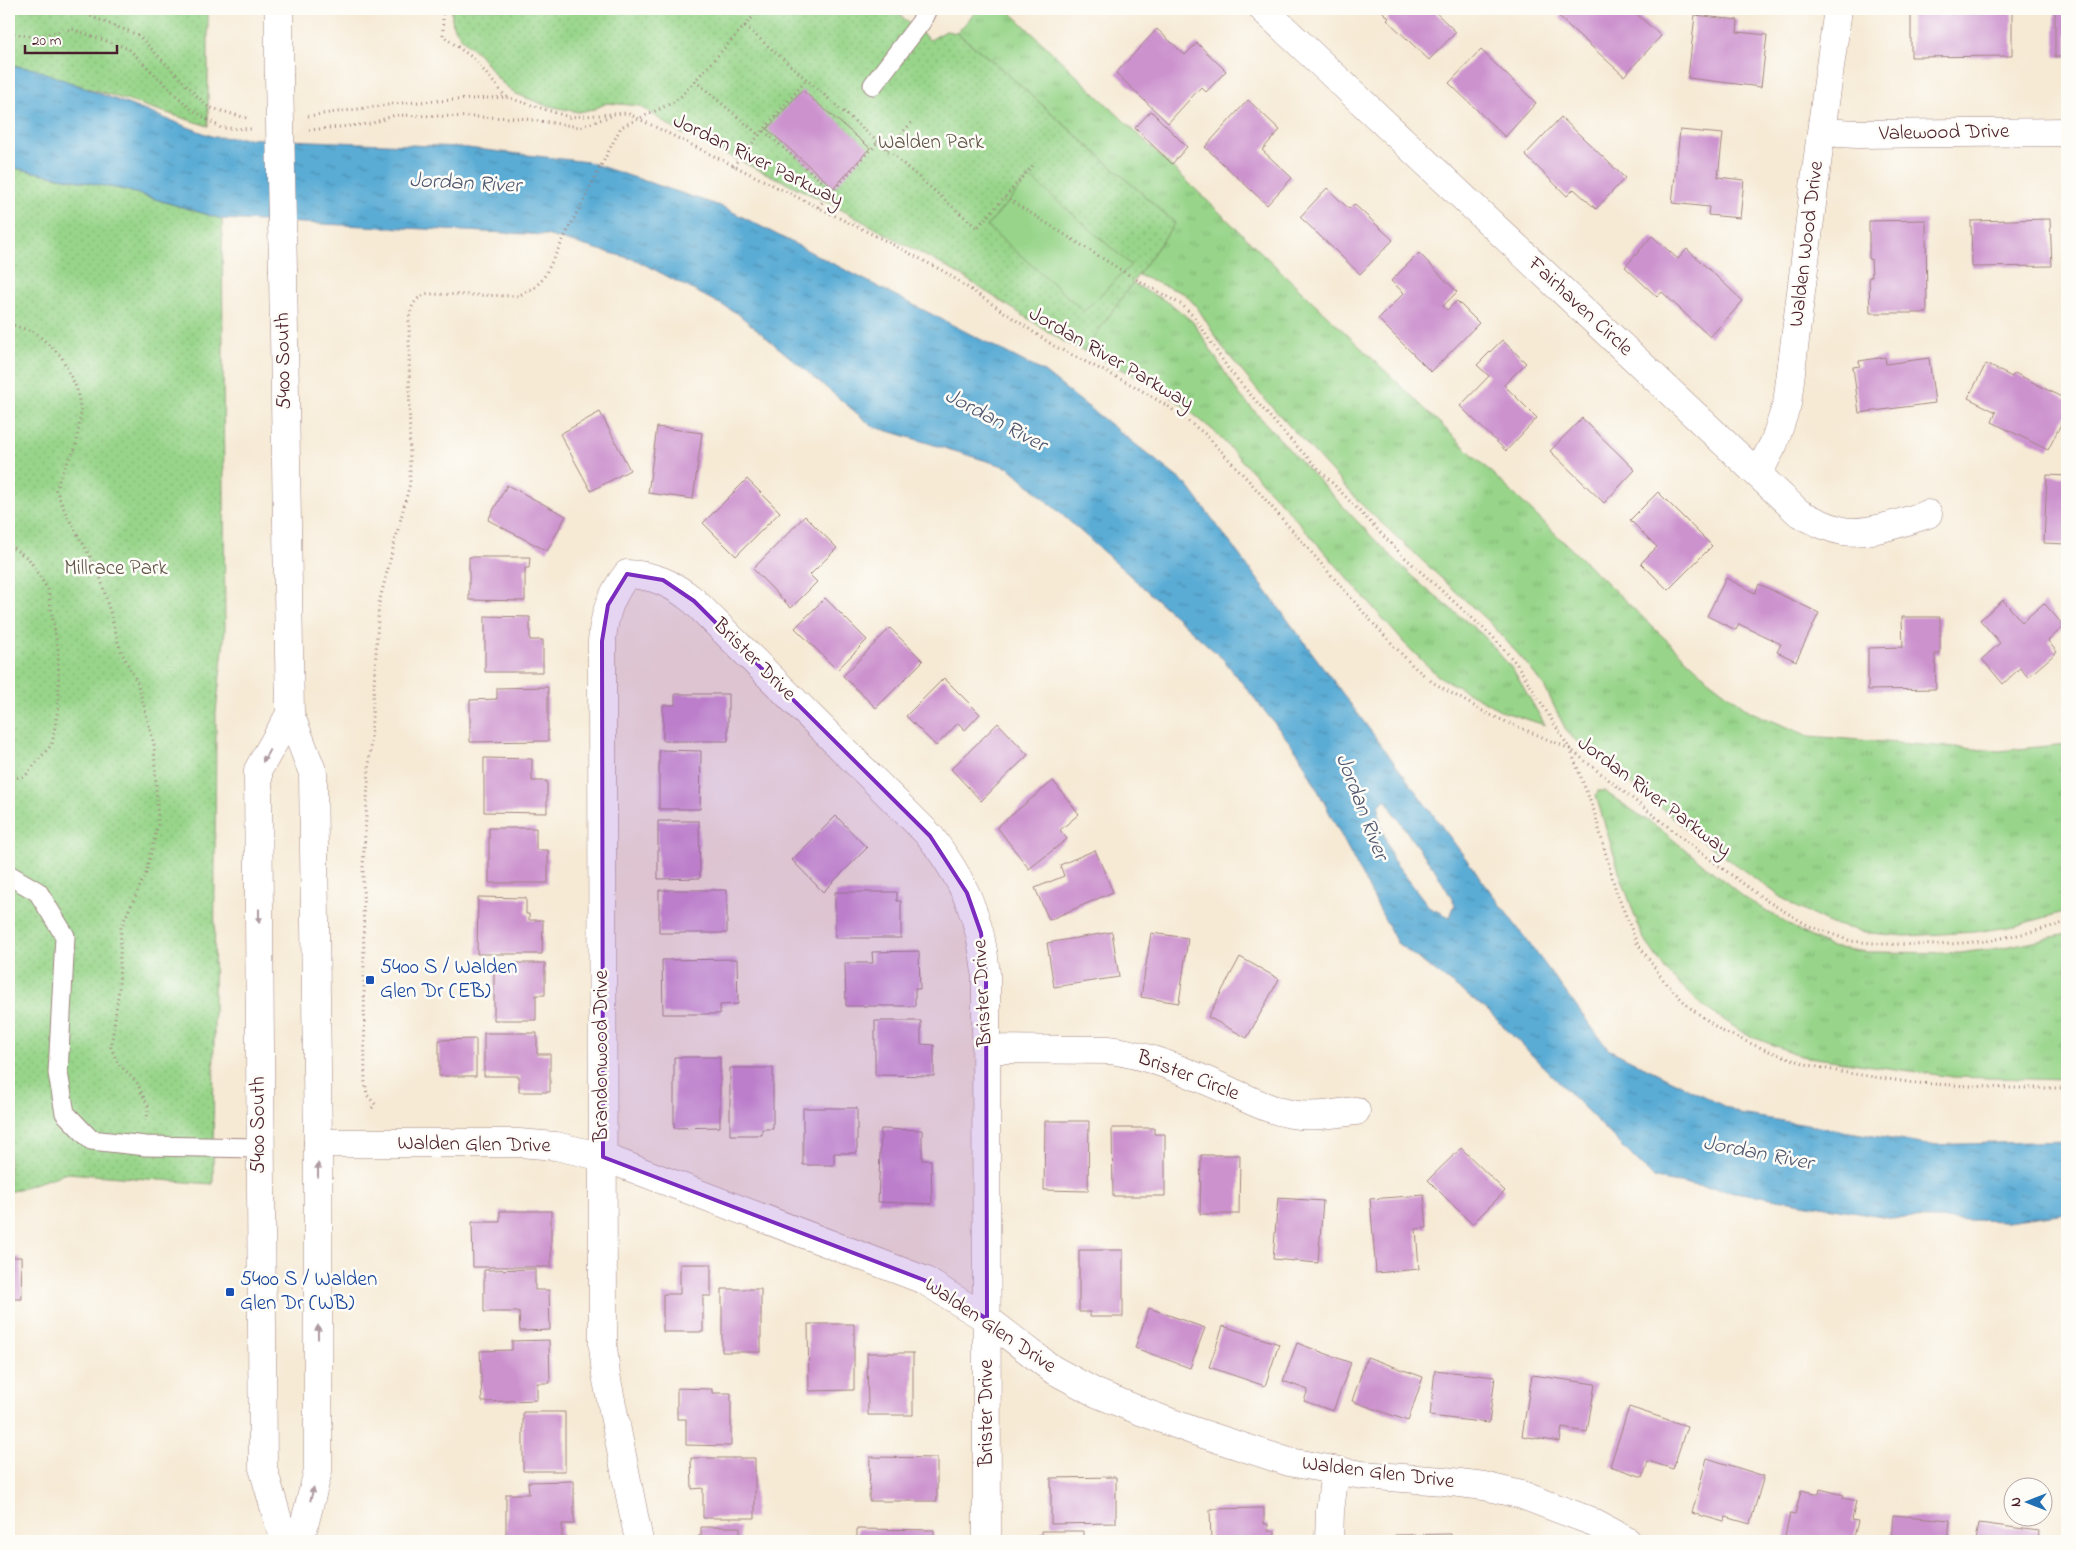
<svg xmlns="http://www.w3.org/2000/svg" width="2076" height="1550" font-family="'Indie Flower',sans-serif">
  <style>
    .grass { fill: url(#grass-tufts); stroke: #717a5a }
    .park { fill: url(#park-dots); stroke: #717a5a }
    .garden { fill: #98d58a; stroke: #717a5a }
    .water { fill: url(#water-ripples); stroke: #526680; fill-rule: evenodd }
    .building { fill: #cc92ce }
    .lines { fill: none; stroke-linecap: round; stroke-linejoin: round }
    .lane-casing { stroke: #a08480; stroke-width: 21 }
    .street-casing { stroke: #a08480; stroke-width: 29 }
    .primary-casing { stroke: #a08480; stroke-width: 29 }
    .path { stroke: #a08480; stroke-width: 3; stroke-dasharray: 1 4; stroke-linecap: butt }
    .lane { stroke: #fff; stroke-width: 19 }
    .street { stroke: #fff; stroke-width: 28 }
    .primary { stroke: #fff; stroke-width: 28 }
    .primary-bridge-casing { stroke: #a08480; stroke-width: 29; stroke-linecap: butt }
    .primary-bridge { stroke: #fff; stroke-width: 28 }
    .oneway { fill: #ae9aa0 }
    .marked { fill: #7b2cbf; fill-opacity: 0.2; stroke: #7b2cbf; stroke-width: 4; stroke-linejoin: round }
    .transit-dot { fill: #1a4fb4; stroke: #fdfcf7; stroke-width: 2 }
    .labels { text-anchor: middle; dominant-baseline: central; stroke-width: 5; stroke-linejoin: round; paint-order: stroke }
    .street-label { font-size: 21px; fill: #4a1f2b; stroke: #fdfcf7 }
    .park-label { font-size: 21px; fill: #615648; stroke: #fdfcf7 }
    .transit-label { font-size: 21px; fill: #164399; stroke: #fdfcf7; text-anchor: start }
    .water-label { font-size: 22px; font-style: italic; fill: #50576f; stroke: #fdfcf7 }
  </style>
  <defs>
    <pattern id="grass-tufts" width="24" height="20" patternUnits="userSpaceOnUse" patternTransform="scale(1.25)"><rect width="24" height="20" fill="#98d58a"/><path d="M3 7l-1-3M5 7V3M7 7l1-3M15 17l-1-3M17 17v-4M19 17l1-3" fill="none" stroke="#84b677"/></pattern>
    <pattern id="park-dots" width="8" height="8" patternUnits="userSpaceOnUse" patternTransform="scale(1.25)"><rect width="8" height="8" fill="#98d58a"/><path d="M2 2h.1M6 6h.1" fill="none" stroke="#84b677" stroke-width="1.8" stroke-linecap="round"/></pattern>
    <pattern id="water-ripples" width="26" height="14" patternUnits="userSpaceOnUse" patternTransform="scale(1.25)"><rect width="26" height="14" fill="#5aacd5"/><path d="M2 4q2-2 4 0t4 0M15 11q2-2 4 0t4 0" fill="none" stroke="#4c8bad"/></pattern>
  </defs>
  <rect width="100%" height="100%" fill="#fdfcf7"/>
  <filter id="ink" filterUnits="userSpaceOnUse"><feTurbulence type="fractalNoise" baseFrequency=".02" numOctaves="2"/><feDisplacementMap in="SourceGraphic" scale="10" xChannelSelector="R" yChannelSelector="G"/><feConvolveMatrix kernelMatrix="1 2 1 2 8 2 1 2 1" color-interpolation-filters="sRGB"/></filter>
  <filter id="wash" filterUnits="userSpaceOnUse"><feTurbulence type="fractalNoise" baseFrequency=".0096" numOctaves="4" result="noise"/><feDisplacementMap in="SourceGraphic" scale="20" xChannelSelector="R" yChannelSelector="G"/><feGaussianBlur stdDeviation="1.12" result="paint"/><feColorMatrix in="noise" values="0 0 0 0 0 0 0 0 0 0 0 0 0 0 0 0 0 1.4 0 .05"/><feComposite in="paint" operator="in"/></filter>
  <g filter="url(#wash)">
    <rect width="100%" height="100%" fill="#f6ead5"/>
    <path class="grass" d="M 978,9 L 1007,9 L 1659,633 L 1708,679 L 1751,712 L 1809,736 L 1999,751 L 2067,744 L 2067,911 L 2015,926 L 1975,932 L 1906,936 L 1870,933 L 1831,924 L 1794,906 L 1705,843 L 1568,734 L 1545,688 L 1526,663 L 1492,625 L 1361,504 L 1262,396 L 1223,348 L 1197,307 L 1185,294 L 1138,275 L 1175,223 L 996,64 L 957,33 Z
      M 1132,283 L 1171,304 L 1193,322 L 1238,393 L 1297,458 L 1376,541 L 1425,588 L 1483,635 L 1514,671 L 1545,725 L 1504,712 L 1438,676 L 1405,644 L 1287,509 L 1214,431 L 1176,400 L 1142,379 L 1084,351 Z
      M 1598,791 L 1604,791 L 1660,829 L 1745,898 L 1796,929 L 1830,947 L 1868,952 L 1960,953 L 2000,948 L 2067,934 L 2067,1080 L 1953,1077 L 1801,1056 L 1745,1034 L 1704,1007 L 1667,972 L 1642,936 L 1620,874 L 1596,796 Z"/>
    <path class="park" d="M 9,9 L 208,9 L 208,126 L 9,63 Z
      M 451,9 L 899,9 L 902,17 L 930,40 L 946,31 L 957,33 L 996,64 L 1175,223 L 1084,351 L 1063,341 L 957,273 L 831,204 L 679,132 L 640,106 L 607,103 L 594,109 L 578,112 L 545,105 L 514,93 L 499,80 L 480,55 L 464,41 L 453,26 Z
      M 9,167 L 125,190 L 222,219 L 225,630 L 216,712 L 213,1184 L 67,1173 L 9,1192 Z"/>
    <path class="garden" d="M 1030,177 L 1131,265 L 1084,311 L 987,226 Z"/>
    <path class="water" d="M 9,65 L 35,69 L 214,137 L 459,147 L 588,162 L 723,207 L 1044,372 L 1187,485 L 1608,1049 L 1740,1114 L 1928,1145 L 2067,1141 L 2067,1213 L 2007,1221 L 1894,1218 L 1655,1179 L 1487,1010 L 1397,943 L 1299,754 L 1223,659 L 1010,468 L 872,426 L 737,313 L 636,260 L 546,235 L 222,219 L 125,190 L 9,167 ZM 1385,799 L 1413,841 L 1434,868 L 1455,904 L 1450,917 L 1430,908 L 1393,860 L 1380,823 L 1379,806 Z"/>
    <g id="blocks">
      <path class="building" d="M 1380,9 L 1432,9 L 1456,32 L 1429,60 L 1387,20 L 1389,18 Z
        M 1567,9 L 1631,9 L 1661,36 L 1624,76 L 1559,17 Z
        M 2012,9 L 2012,56 L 1911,57 L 1911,11 Z
        M 2055,9 L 2067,9 L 2067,57 L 2055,57 Z
        M 1695,15 L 1738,20 L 1737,32 L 1767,35 L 1761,87 L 1688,78 Z
        M 1157,29 L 1185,55 L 1197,43 L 1226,71 L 1206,92 L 1201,87 L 1168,123 L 1116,73 Z
        M 1481,50 L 1536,103 L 1505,137 L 1449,83 Z
        M 802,90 L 870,148 L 834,188 L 767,129 Z
        M 1248,100 L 1280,130 L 1262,150 L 1292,178 L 1267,205 L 1205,147 Z
        M 1151,111 L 1187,147 L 1172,164 L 1135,128 Z
        M 1561,117 L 1625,178 L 1596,209 L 1574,189 L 1567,196 L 1525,155 Z
        M 1680,130 L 1723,134 L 1718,177 L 1744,180 L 1740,218 L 1708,215 L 1709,207 L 1672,203 Z
        M 1327,188 L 1349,209 L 1354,204 L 1393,240 L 1360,274 L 1300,217 Z
        M 2050,219 L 2052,266 L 1972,267 L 1971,221 Z
        M 1926,220 L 1927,313 L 1870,313 L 1869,277 L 1872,277 L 1871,259 L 1869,259 L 1869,221 Z
        M 1652,236 L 1678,259 L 1687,249 L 1743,301 L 1710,337 L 1662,292 L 1657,297 L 1625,267 Z
        M 1419,253 L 1457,292 L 1443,306 L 1447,310 L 1457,301 L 1479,323 L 1431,372 L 1378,319 L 1404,293 L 1391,281 Z
        M 1502,340 L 1526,363 L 1504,385 L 1537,418 L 1506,451 L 1460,406 L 1489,376 L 1477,365 Z
        M 1885,357 L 1886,364 L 1929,358 L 1935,403 L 1859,413 L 1853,367 L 1860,366 L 1859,361 Z
        M 1986,364 L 2012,377 L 2015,373 L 2067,400 L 2067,412 L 2048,450 L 1992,422 L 1996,412 L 1968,398 Z
        M 600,412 L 630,470 L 591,491 L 560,434 Z
        M 1582,418 L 1635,470 L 1604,503 L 1550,451 Z
        M 657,427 L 702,433 L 693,499 L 648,493 Z
        M 2047,475 L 2067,476 L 2067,544 L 2044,543 Z
        M 747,479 L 780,512 L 736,556 L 703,523 Z
        M 507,485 L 566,516 L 547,551 L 488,520 Z
        M 1658,492 L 1712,546 L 1668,590 L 1641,563 L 1657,547 L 1630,520 Z
        M 805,516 L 837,548 L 810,575 L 817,582 L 791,608 L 753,569 Z
        M 469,557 L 530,557 L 529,568 L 525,568 L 525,601 L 469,600 Z
        M 1726,578 L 1755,593 L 1759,584 L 1819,613 L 1796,661 L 1777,652 L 1781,644 L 1739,624 L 1736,630 L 1707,616 Z
        M 825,598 L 867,640 L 837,670 L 795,628 Z
        M 2003,600 L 2022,622 L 2044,603 L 2064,626 L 2048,641 L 2057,652 L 2028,677 L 2020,668 L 2003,684 L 1982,659 L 2000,643 L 1980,620 Z
        M 485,616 L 530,617 L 530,640 L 543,640 L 543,672 L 485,672 Z
        M 1902,617 L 1940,617 L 1940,654 L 1935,654 L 1936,689 L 1868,690 L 1868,648 L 1903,647 Z
        M 890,628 L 923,661 L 876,708 L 843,676 Z
        M 944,678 L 980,714 L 965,730 L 958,723 L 936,746 L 906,716 Z
        M 548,687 L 548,741 L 470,742 L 470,700 L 497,699 L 497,688 Z
        M 675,694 L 728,694 L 728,741 L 663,741 L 663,705 L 675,705 Z
        M 998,723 L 1028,755 L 981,801 L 951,769 Z
        M 659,750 L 701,751 L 700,809 L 659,809 Z
        M 484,758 L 532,759 L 532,781 L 547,781 L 547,813 L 484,812 Z
        M 1053,781 L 1079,814 L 1060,830 L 1067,839 L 1029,869 L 997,827 Z
        M 836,816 L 867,848 L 823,892 L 792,860 Z
        M 658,821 L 699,821 L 700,878 L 658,879 Z
        M 489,828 L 536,828 L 536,850 L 548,850 L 548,883 L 489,883 Z
        M 1095,850 L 1113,892 L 1049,920 L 1035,888 L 1064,876 L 1060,865 Z
        M 659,890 L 727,890 L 727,933 L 659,933 Z
        M 835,892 L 897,892 L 897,901 L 901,901 L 901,938 L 835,938 Z
        M 478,897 L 526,898 L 526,914 L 529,914 L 529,920 L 543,920 L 542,954 L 477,954 Z
        M 1112,932 L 1119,977 L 1054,987 L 1047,943 Z
        M 1151,933 L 1188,938 L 1179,1003 L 1141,997 Z
        M 919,951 L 920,989 L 915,989 L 915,1006 L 846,1006 L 845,963 L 873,963 L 872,952 Z
        M 1240,957 L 1279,979 L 1247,1038 L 1208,1017 Z
        M 737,959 L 738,1004 L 720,1005 L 720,1014 L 663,1014 L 662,960 Z
        M 512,963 L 545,963 L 545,995 L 536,995 L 536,1020 L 494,1020 L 494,970 L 512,970 Z
        M 875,1021 L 921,1021 L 921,1044 L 934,1045 L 934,1076 L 875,1075 Z
        M 484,1033 L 537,1033 L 537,1054 L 550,1054 L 550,1092 L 519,1092 L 519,1076 L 484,1076 Z
        M 476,1039 L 476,1076 L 439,1076 L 439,1040 Z
        M 674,1057 L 720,1057 L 720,1127 L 674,1128 Z
        M 730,1068 L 773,1068 L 773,1129 L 762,1129 L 762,1135 L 730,1135 Z
        M 803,1108 L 857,1108 L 857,1153 L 834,1153 L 834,1165 L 803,1165 Z
        M 1045,1121 L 1089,1121 L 1088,1191 L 1044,1190 Z
        M 1112,1128 L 1154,1128 L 1154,1134 L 1165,1134 L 1165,1196 L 1113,1196 Z
        M 881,1129 L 922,1130 L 922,1160 L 931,1160 L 932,1204 L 878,1202 Z
        M 1461,1148 L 1505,1191 L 1472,1224 L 1428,1180 Z
        M 1201,1155 L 1240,1155 L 1239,1214 L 1200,1214 Z
        M 1424,1195 L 1427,1228 L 1416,1229 L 1419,1269 L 1376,1273 L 1370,1199 Z
        M 1278,1198 L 1323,1201 L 1318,1263 L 1273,1259 Z
        M 500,1211 L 551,1211 L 551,1267 L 473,1267 L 472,1222 L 500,1222 Z
        M 1079,1250 L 1123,1250 L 1123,1317 L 1090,1317 L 1090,1312 L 1079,1312 Z
        M 9,1257 L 21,1257 L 22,1299 L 9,1299 Z
        M 680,1264 L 711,1264 L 711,1296 L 703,1296 L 703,1332 L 663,1332 L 663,1294 L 680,1294 Z
        M 535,1269 L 535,1290 L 549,1290 L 550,1330 L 520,1331 L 519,1312 L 484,1312 L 484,1270 Z
        M 722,1289 L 761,1289 L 761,1352 L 722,1352 Z
        M 1149,1308 L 1205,1328 L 1190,1368 L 1135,1348 Z
        M 808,1324 L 854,1324 L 854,1390 L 809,1391 Z
        M 1223,1326 L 1279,1344 L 1265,1386 L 1209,1367 Z
        M 549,1340 L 550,1383 L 537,1383 L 537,1400 L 482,1402 L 480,1351 L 512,1350 L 512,1341 Z
        M 1297,1343 L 1351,1363 L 1333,1411 L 1304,1401 L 1308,1390 L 1283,1381 Z
        M 867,1353 L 913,1353 L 913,1415 L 868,1415 Z
        M 1367,1357 L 1423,1377 L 1408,1421 L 1352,1401 Z
        M 1435,1370 L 1495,1377 L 1489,1423 L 1430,1416 Z
        M 1532,1375 L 1595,1384 L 1587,1432 L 1562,1428 L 1560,1442 L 1522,1436 Z
        M 677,1388 L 712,1389 L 712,1393 L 731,1393 L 731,1446 L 686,1445 L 686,1419 L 677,1419 Z
        M 1629,1407 L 1687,1426 L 1673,1469 L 1648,1461 L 1643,1477 L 1610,1466 Z
        M 523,1412 L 565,1412 L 565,1471 L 523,1471 Z
        M 870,1457 L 937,1458 L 937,1501 L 869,1501 Z
        M 691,1458 L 755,1458 L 755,1518 L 703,1518 L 703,1488 L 692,1489 Z
        M 1707,1458 L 1764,1476 L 1750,1524 L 1726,1517 L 1724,1522 L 1692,1513 Z
        M 1116,1477 L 1116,1523 L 1051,1524 L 1051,1478 Z
        M 574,1481 L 574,1524 L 562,1524 L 562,1541 L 506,1541 L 506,1494 L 529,1494 L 528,1482 Z
        M 1820,1489 L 1844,1495 L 1843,1498 L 1856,1501 L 1852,1520 L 1858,1521 L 1853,1541 L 1784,1541 L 1790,1514 L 1795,1515 L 1801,1490 L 1819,1494 Z
        M 1264,1508 L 1264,1524 L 1268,1524 L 1268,1531 L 1275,1531 L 1275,1541 L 1211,1541 L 1210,1509 Z
        M 1893,1515 L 1950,1520 L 1948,1541 L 1891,1541 Z
        M 1979,1523 L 2039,1531 L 2038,1541 L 1976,1541 Z
        M 701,1527 L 740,1527 L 740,1541 L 698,1541 L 698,1536 L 701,1536 Z
        M 857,1529 L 934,1530 L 934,1541 L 857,1541 Z
        M 1041,1531 L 1084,1531 L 1084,1541 L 1041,1541 Z
        M 1451,1534 L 1451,1541 L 1395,1541 L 1395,1535 Z"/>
    </g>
  </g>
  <g filter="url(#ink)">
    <use href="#blocks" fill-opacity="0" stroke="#a08480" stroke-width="1"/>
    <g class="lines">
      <g class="lane-casing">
        <path id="lane" d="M 873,85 L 921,22 L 927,9
          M 9,875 L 38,892 L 65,936 L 58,1073 L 65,1113 L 91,1140 L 146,1146 L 259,1148"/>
      </g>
      <g class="street-casing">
        <path id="street" d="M 1263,9 L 1799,513 C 1813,520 1827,528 1843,531 C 1867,535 1904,522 1928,514
          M 1821,132 L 1857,134 L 2067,132
          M 1758,474 L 1774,443 L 1787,404 L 1821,132 L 1838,9
          M 987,1049 L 1110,1050 C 1153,1056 1191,1074 1230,1091 C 1250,1100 1269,1110 1291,1114 C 1312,1118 1335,1113 1356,1111
          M 318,1143 L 519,1143 L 556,1146 L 603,1157 L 924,1280 L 987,1319 L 1052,1369 L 1096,1393 L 1143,1412 L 1194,1431 L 1289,1462 L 1362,1475 L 1444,1481 L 1484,1486 L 1522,1495 L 1588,1520 L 1627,1541
          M 639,1541 L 606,1375 L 603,1346 L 602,641 C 604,614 611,595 627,574 C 654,575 673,584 694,601 L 930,836 C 964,881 981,917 986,974 L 987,1541
          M 1329,1541 L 1330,1511 L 1335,1471"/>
      </g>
      <g class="primary-casing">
        <path id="primary" d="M 279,74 L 279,9
          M 283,271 L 290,714 L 313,773 L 318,1143 L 318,1471 L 300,1541
          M 284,1541 L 263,1468 L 258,770 L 290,714"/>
      </g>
      <path class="path" d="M 72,9 L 138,35 L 208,107 L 250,119
        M 443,9 L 443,36 L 473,58 L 506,97
        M 745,26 L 977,228 L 1035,163
        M 9,33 L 33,37 L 72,29 L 129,49 L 155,75 L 191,109 L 221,128 L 251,129
        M 695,81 L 760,136
        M 308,116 L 402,103 L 506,97 L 569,117 L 627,113 L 888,242 L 945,272 L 1054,346 L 1134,386 L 1169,407 L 1205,434 L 1250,482 L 1372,622 L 1412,665 L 1432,682 L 1488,714 L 1570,749 L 1700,852 L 1767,901 L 1809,926 L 1851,941 L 1883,944 L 1937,945 L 1987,941 L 2032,932 L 2067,922
        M 309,130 L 370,124 L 395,115 L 519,118 L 580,127 L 614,115
        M 764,131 L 833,191
        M 887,149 L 914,120
        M 733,166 L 807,79
        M 1005,197 L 1129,275 L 1182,305 L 1195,318 L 1229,370 L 1284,433 L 1401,554 L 1493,637 L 1516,663 L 1570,749 L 1594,811 L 1616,891 L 1637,943 L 1665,982 L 1689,1007 L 1722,1031 L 1766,1050 L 1809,1065 L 1841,1072 L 1915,1083 L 2008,1088 L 2067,1088
        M 818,207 L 878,142
        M 9,324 L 35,332 L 61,356 L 77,389 L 81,412 L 76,447 L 62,472 L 56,490 L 66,514 L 99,572 L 120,649 L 138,684 L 154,744 L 158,824 L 146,873 L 121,927 L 119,989 L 111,1047 L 117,1062 L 137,1083 L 148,1106 L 147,1121
        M 9,545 L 29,559 L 48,590 L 58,649 L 59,703 L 52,744 L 26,775 L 9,780
        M 372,1108 L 375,1104 L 367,1095 L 365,1082 L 363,866 L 379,603 L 410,483 L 409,319 C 411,307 414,298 427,294 L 518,296 L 535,287 L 543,279 L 621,127 L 672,103 L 681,96 L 760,9"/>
      <use href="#lane" class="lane"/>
      <use href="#street" class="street"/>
      <use href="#primary" class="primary"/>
      <g class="primary-bridge-casing">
        <path id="primary-bridge" d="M 279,74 L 283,271"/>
      </g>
      <use href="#primary-bridge" class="primary-bridge"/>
    </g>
    <defs><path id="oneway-solid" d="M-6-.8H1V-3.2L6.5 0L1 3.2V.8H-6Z" transform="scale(1.25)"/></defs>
    <g class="oneway">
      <use href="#oneway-solid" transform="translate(266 756) rotate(119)"/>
      <use href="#oneway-solid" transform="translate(259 916) rotate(90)"/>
      <use href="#oneway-solid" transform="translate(318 1170) rotate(-90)"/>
      <use href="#oneway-solid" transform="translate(318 1332) rotate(-90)"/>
      <use href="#oneway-solid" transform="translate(312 1494) rotate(-76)"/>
    </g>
  </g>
  <path class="marked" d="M 627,574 L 663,580 L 694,601 L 930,836 L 967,893 L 981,933 L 986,974 L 987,1319 L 924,1280 L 603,1157 L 602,641 L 608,605 Z"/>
  <g class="transit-dot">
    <rect x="365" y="975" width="10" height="10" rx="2.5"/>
    <rect x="225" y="1287" width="10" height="10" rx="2.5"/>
  </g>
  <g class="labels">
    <g class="street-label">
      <text transform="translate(1944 133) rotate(-1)">Valewood Drive</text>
      <text transform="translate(758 161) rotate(26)">Jordan River Parkway</text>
      <text transform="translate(1807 244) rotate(-83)">Walden Wood Drive</text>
      <text transform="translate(1580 307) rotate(43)">Fairhaven Circle</text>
      <text transform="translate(1111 359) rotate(30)">Jordan River Parkway</text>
      <text transform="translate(284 361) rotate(-91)">5400 South</text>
      <text transform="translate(754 660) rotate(45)">Brister Drive</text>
      <text transform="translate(1654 797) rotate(37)">Jordan River Parkway</text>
      <text transform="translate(983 993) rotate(-93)">Brister Drive</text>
      <text transform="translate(602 1056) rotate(-90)">Brandonwood Drive</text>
      <text transform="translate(1188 1076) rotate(21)">Brister Circle</text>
      <text transform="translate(259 1125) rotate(-90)">5400 South</text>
      <text transform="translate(474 1145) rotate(1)">Walden Glen Drive</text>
      <text transform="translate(990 1326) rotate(34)">Walden Glen Drive</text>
      <text transform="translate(987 1413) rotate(-90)">Brister Drive</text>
      <text transform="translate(1378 1473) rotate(7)">Walden Glen Drive</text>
    </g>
    <g class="park-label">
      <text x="931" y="143">Walden Park</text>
      <text x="116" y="569">Millrace Park</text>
    </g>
    <g class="transit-label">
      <text x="380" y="968">5400 S / Walden<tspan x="380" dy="24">Glen Dr (EB)</tspan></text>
      <text x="240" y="1280">5400 S / Walden<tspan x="240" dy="24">Glen Dr (WB)</tspan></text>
    </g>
    <g class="water-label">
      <text transform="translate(465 184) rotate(3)">Jordan River</text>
      <text transform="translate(995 421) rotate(28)">Jordan River</text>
      <text transform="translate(1361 807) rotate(69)">Jordan River</text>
      <text transform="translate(1758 1154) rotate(11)">Jordan River</text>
    </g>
  </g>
  <rect width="2076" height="1550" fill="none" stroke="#fdfcf7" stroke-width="30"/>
  <g transform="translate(2028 1502) rotate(270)"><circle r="24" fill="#fdfcf7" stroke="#b5a4a5"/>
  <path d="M0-4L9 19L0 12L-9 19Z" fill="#1f6fb2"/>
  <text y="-8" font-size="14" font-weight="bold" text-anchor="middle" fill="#4a1f2b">N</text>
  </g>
  <path d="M25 45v8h92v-8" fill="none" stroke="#4a1f2b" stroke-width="2.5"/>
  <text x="32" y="45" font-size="15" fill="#4a1f2b" stroke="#fdfcf7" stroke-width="4" paint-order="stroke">20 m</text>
</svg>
